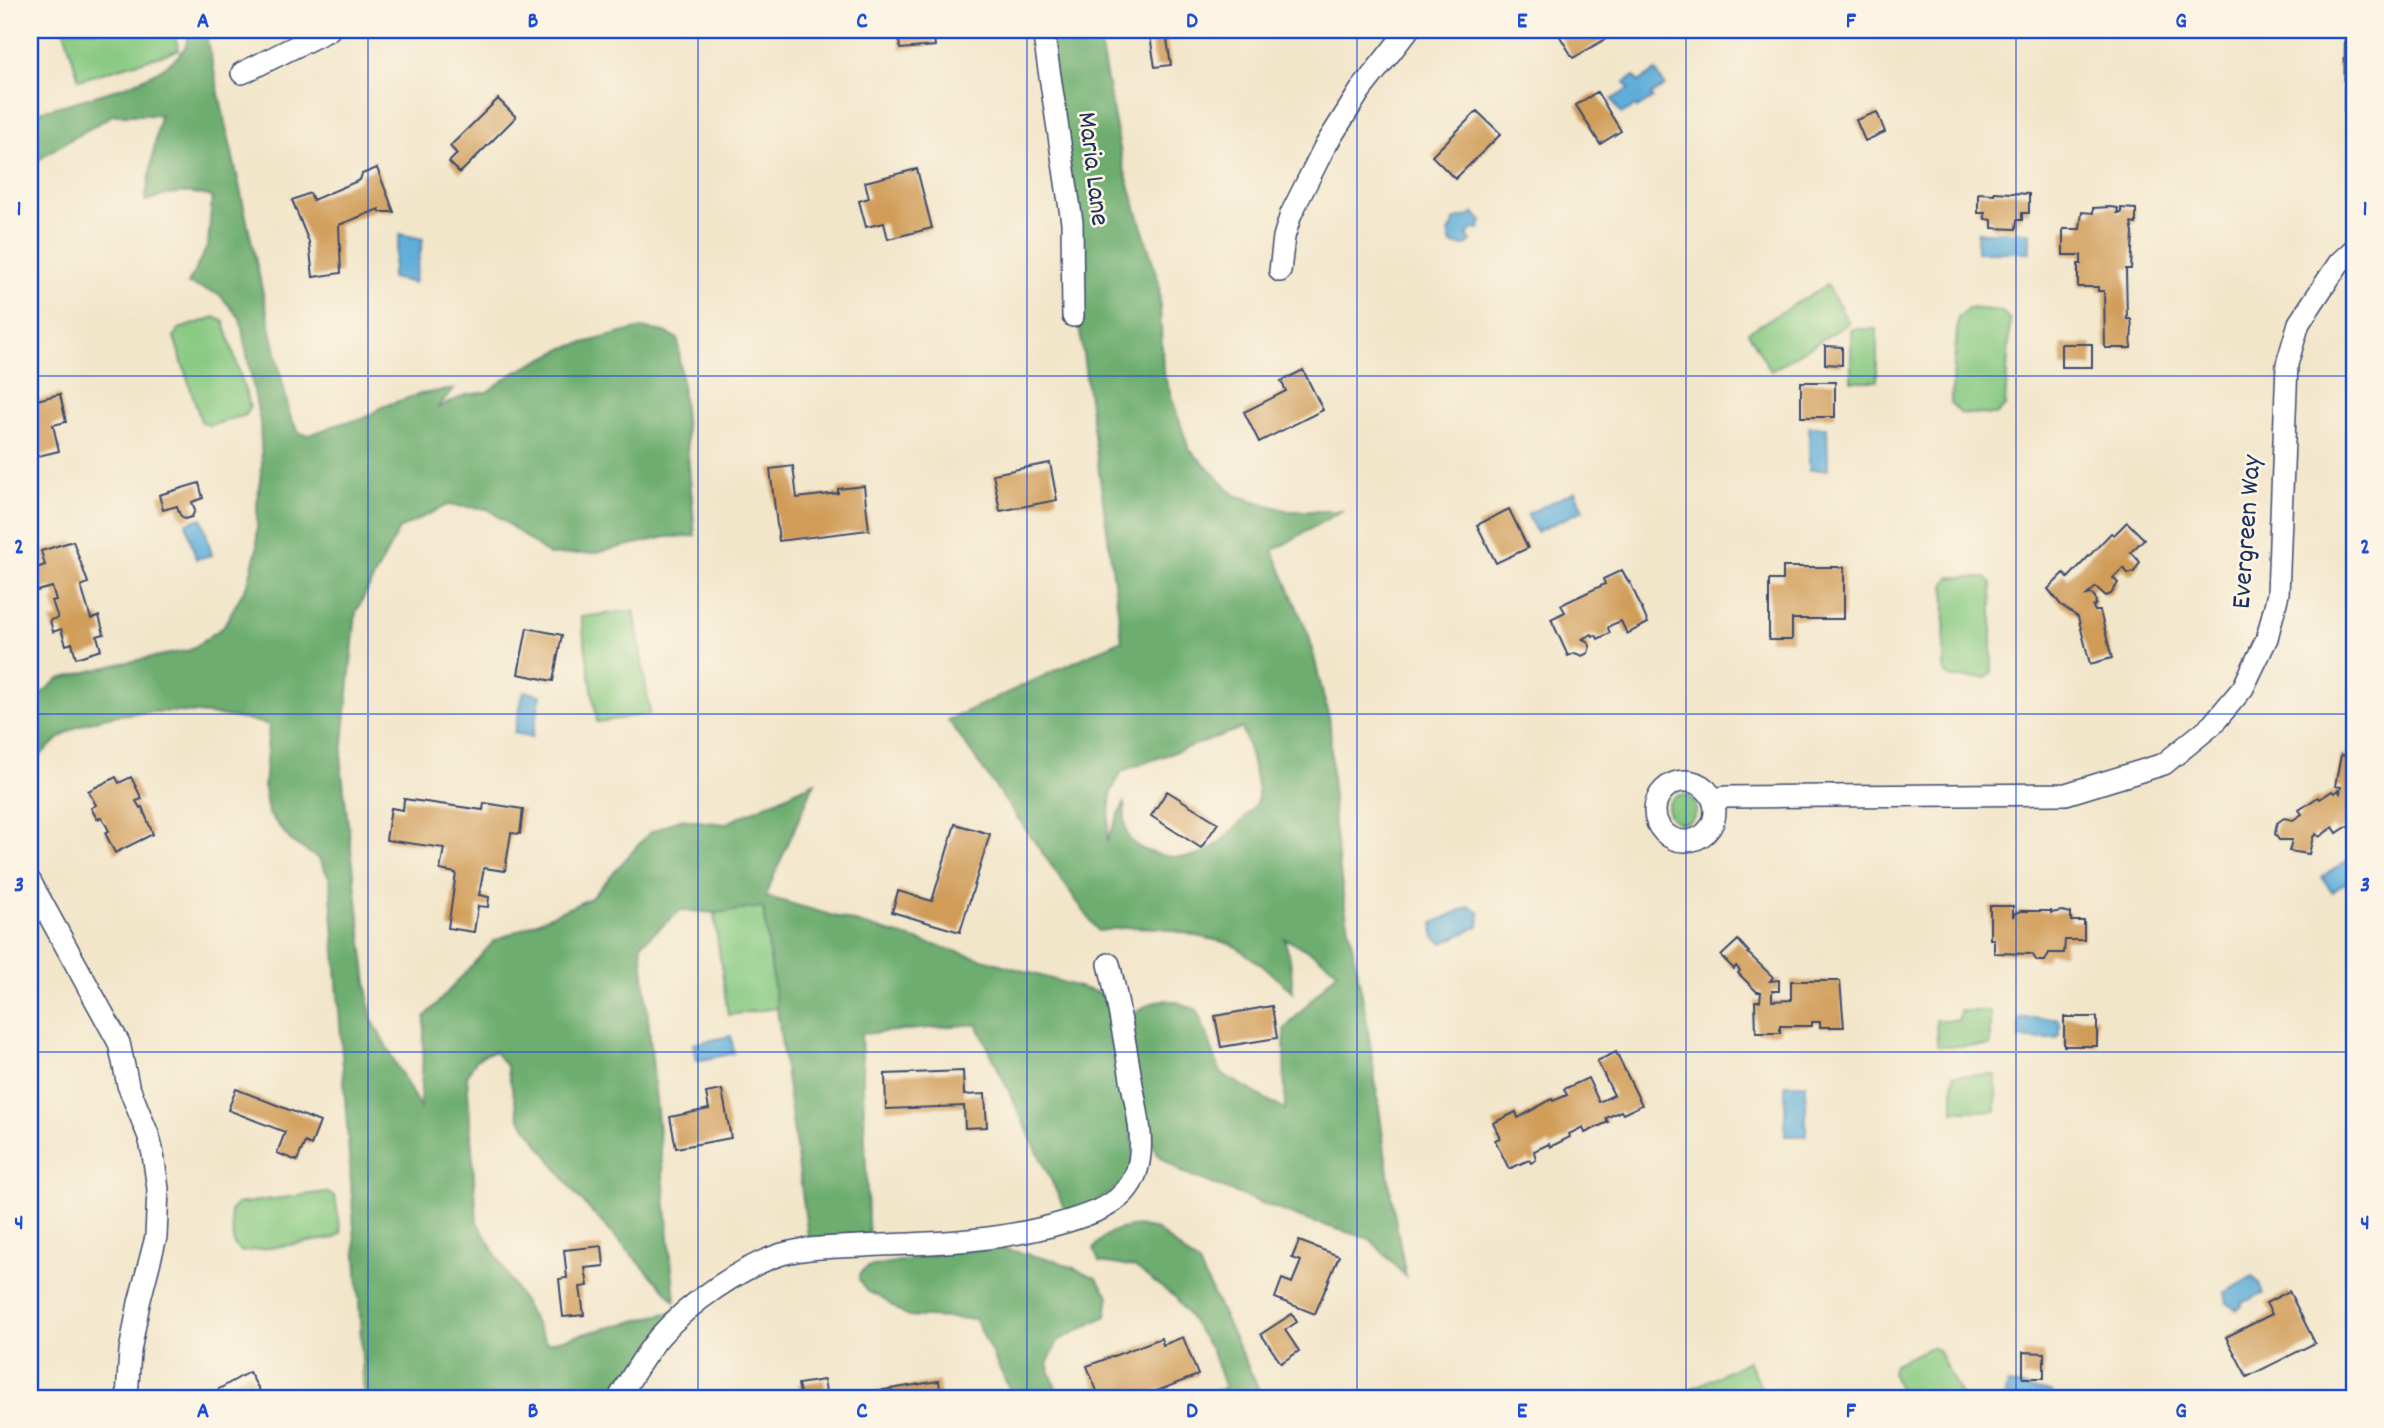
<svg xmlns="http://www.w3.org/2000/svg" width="2384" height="1428" font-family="Dekko,sans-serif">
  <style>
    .green { fill: #87c981; stroke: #517c70; stroke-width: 2 }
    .forest { fill: #6dad6f; stroke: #446e66; stroke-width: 2; fill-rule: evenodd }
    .water { fill: #5faed9; stroke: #3d6e9c; stroke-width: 2 }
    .building { fill: #d09c58 }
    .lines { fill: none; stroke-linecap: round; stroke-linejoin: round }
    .minor-casing { stroke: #3b4a6e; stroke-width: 24 }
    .minor { stroke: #fff; stroke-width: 21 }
    .grid { fill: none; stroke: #1d4ed8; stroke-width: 2; stroke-opacity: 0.55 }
    .labels { text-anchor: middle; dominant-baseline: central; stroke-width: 5; stroke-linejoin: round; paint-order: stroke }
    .street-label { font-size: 28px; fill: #1b2f5e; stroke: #fcf5e5 }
    .neatline { fill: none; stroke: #1d4ed8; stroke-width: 2.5 }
    .grid-label { font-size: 23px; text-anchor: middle; font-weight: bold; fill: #1d4ed8 }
  </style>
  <rect width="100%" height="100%" fill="#fcf5e5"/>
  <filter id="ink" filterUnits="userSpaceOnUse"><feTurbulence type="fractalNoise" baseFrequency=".0143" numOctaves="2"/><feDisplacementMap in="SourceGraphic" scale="14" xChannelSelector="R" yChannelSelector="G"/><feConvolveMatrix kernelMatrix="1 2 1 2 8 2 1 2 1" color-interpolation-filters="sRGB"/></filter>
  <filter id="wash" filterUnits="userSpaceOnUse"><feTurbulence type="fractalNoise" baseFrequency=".00686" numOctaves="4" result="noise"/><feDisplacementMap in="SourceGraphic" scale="28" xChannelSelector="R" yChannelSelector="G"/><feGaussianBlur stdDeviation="1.57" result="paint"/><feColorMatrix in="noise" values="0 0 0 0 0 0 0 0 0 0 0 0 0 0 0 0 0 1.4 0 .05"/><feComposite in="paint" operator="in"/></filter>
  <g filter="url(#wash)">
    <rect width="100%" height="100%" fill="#f2e6ca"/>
    <path class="green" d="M 64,30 L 173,30 L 179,50 L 79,80 Z
      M 1827,285 L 1849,323 L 1771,371 L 1748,332 Z
      M 1968,308 L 2001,311 L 2010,320 L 2005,406 L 1996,415 L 1960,413 L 1951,403 L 1958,318 Z
      M 215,317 L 224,322 L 250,407 L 246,415 L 209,426 L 201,421 L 174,337 L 179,329 Z
      M 1851,329 L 1877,329 L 1877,381 L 1851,381 Z
      M 1951,577 L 1986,578 L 1992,584 L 1992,672 L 1986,678 L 1951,678 L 1944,672 L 1945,583 Z
      M 634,610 L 650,714 L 597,722 L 581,617 Z
      M1668 809a14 14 0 1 1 28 0a14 14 0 1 1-28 0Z
      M 763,907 L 777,1008 L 728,1015 L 714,913 Z
      M 1960,1011 L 1990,1011 L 1990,1046 L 1937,1046 L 1936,1020 L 1959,1020 Z
      M 1953,1075 L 1996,1075 L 1996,1111 L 1953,1111 Z
      M 326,1192 L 335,1197 L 341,1233 L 335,1238 L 242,1252 L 234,1245 L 230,1211 L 237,1204 Z
      M 1931,1347 L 1938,1350 L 1962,1398 L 1904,1398 L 1892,1373 L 1894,1364 Z
      M 1748,1361 L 1766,1398 L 1673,1398 Z"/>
    <path class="forest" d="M 189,30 L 205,30 L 290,416 L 299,433 L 309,435 L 342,423 L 363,419 L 384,406 L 420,394 L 454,389 L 437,408 L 466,395 L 487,392 L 512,374 L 564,348 L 641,328 L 665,332 L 678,339 L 695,536 L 666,537 L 595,553 L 549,555 L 488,509 L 447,505 L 399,529 L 356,612 L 341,764 L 371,1018 L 420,1108 L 425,1017 L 494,941 L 591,898 L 649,833 L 679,819 L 725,824 L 815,782 L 765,896 L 1117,998 L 1136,1174 L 1070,1220 L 977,1024 L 861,1034 L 869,1246 L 810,1251 L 763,907 L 714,913 L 681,910 L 641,944 L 675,1301 L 578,1197 L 519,1117 L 507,1067 L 495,1052 C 479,1053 473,1063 467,1076 L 477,1222 L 547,1343 L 691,1307 L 619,1398 L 364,1398 L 359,1300 L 330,879 L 319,859 L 292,842 L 268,813 L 264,789 L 269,725 C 215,711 129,703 77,727 C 60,735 44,752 30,764 L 30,703 L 59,679 L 123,663 L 190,650 L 223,627 L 248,583 L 257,548 L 257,505 L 262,464 L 260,422 L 240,318 L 219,294 L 188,284 L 208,245 L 212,197 C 184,189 172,193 145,201 L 160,115 L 113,115 L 51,151 L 30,167 L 30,114 C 71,102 151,86 180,54 C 187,47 188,40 189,30 Z
      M 1043,30 L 1105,30 L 1101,49 L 1123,165 L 1159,283 L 1163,372 L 1189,449 L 1235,495 L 1288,511 L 1341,511 L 1273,551 L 1309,636 L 1330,723 L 1334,825 L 1344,902 L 1367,1022 L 1391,1195 L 1406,1277 L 1370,1239 L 1303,1219 L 1182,1172 L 1157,1154 L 1149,1134 L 1129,1040 L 1136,1012 C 1162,995 1170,998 1197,1010 L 1221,1073 L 1285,1110 L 1284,1030 L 1338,971 L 1316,955 L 1284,938 L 1290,959 L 1293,992 L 1264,967 L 1232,944 L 1162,928 L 1129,927 L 1098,931 L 948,720 L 1122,640 L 1073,281 ZM 1242,728 C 1246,740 1260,788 1258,797 C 1255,812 1216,848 1202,854 C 1184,862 1137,855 1128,836 C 1124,827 1125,813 1124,803 L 1107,841 L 1111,792 L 1122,771 Z
      M 1137,1226 L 1157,1230 L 1199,1265 L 1263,1398 L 1196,1398 L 1225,1388 L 1211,1349 L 1176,1298 L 1134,1267 L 1099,1262 L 1094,1249 C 1105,1231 1117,1229 1137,1226 Z
      M 1004,1249 L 1057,1261 L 1095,1277 L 1109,1296 L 1106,1316 L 1058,1341 L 1047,1364 L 1060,1398 L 1014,1398 L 975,1319 L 906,1316 L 883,1299 L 867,1291 L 859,1280 L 859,1274 L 868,1267 L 953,1251 Z"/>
    <path class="water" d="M 1656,71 L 1665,86 L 1651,95 L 1653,98 L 1637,108 L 1635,106 L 1621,114 L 1612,99 L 1629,89 L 1625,82 L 1634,76 L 1638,82 Z
      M 1474,213 L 1482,221 L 1479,229 L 1474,229 L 1467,234 L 1471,242 L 1466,246 L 1451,244 L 1448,232 L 1453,227 L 1454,220 C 1460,215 1467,219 1474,213 Z
      M 1977,232 L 2030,232 L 2030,252 L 1977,252 Z
      M 400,234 L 423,239 L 414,283 L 391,278 Z
      M 1809,427 L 1827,427 L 1828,470 L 1809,470 Z
      M 1575,491 L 1583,510 L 1536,532 L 1527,514 Z
      M 202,518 L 212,555 L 196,559 L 186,523 Z
      M 524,691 L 541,695 L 532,737 L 514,733 Z
      M 2354,856 L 2354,877 L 2332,892 L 2322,877 Z
      M 1470,906 L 1480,913 L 1479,926 L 1443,943 L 1434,937 L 1433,923 Z
      M 2019,1018 L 2056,1018 L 2060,1022 L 2060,1035 L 2056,1039 L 2019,1039 Z
      M 731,1036 L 734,1053 L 697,1061 L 693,1044 Z
      M 1785,1084 L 1806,1084 L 1806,1136 L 1785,1136 Z
      M 2253,1277 L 2259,1283 L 2263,1294 L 2241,1303 L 2242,1306 L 2236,1310 L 2227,1303 L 2225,1292 Z
      M 2008,1384 L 2052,1393 L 2051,1398 L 2005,1398 Z"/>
    <g id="blocks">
      <path class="building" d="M 898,30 L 933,30 L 935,46 L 900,49 Z
        M 1149,30 L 1225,30 L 1225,31 L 1167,40 L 1171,65 L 1155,67 Z
        M 1556,30 L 1621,30 L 1573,58 Z
        M 2345,30 L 2354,30 L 2354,111 L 2344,111 Z
        M 1597,92 L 1621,131 L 1600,144 L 1576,105 Z
        M 498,99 L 516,117 L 460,173 L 449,162 L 457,154 L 450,146 Z
        M 1477,111 L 1501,134 L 1455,179 L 1432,156 Z
        M 1877,112 L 1885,132 L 1865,141 L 1856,120 Z
        M 377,168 L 394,212 L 380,212 L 379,209 L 339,225 L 341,273 L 313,277 L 309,242 L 292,200 L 310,193 L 313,200 L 360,180 L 362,174 Z
        M 917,169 L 932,228 L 888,239 L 884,223 L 866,227 L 859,201 L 869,198 L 865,182 Z
        M 1994,192 L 2029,194 L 2029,213 L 2022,213 L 2022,220 L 2017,220 L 2016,229 L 1992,228 L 1992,220 L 1985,219 L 1985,213 L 1978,213 L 1978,193 L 1994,194 Z
        M 2110,207 L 2118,208 L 2117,213 L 2121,213 L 2121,208 L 2136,209 L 2136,224 L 2131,223 L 2133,233 L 2131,269 L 2126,269 L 2127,319 L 2131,319 L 2132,327 L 2131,348 L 2105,348 L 2104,291 L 2098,291 L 2098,287 L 2078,287 L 2078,264 L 2081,264 L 2081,255 L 2063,255 L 2063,229 L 2080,229 L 2082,212 L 2093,213 L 2093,208 Z
        M 2061,344 L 2092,344 L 2092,367 L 2061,367 Z
        M 1825,346 L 1842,347 L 1842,365 L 1825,364 Z
        M 1303,370 L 1323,410 L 1259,442 L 1244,412 L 1286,391 L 1281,381 Z
        M 30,375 L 37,400 L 60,394 L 66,422 L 53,425 L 59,451 L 30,458 Z
        M 1801,382 L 1835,382 L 1835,417 L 1801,417 Z
        M 1050,463 L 1057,500 L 1000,511 L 993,474 Z
        M 793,466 L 797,498 L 838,493 L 838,489 L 864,486 L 869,530 L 779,541 L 770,469 Z
        M 199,483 L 203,498 L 192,502 L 195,510 L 192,517 L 185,519 L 180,515 L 177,506 L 163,510 L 159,495 Z
        M 1509,509 L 1528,548 L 1496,563 L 1477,525 Z
        M 2127,522 L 2144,539 L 2131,552 L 2140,562 L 2134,572 L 2129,574 L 2123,568 L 2113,578 L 2118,583 L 2111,594 L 2106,596 L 2096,587 L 2087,595 L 2092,594 L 2095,597 L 2096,604 L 2093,607 L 2095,611 L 2100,611 L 2112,658 L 2090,664 L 2078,617 L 2061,605 L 2048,589 L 2064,573 L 2068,578 L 2111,533 L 2114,535 Z
        M 73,541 L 88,583 L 81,586 L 91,619 L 99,616 L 104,634 L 97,636 L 101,650 L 76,658 L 72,643 L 66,645 L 61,629 L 53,632 L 50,620 L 58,618 L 52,601 L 56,600 L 52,587 L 30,593 L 30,570 L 45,565 L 41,551 Z
        M 1783,567 L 1844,567 L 1844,619 L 1792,619 L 1792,640 L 1769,640 L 1769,580 L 1783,580 Z
        M 1622,570 L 1629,583 L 1630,582 L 1648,623 L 1627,634 L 1621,621 L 1611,625 L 1608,628 L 1610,633 L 1598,639 L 1596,635 L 1593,636 L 1592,634 L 1582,639 L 1587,641 L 1590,646 L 1588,653 L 1582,656 L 1575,653 L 1568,656 L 1551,619 L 1565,612 L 1561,605 L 1605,584 L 1603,579 Z
        M 527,628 L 562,635 L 553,681 L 518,674 Z
        M 2341,755 L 2354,757 L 2354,822 L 2337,833 L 2333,827 L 2319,837 L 2316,834 L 2313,837 L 2309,854 L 2289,851 L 2292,840 L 2279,840 L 2275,834 L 2277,823 L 2284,818 L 2293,820 L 2302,814 L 2299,810 L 2318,797 L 2320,799 L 2332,791 L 2334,793 L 2338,790 L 2340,793 L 2341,787 L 2335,786 Z
        M 116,777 L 119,783 L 131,777 L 142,799 L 136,801 L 140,808 L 142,807 L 153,834 L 115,853 L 105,833 L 109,831 L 102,817 L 97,819 L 91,808 L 96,805 L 88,791 Z
        M 1167,791 L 1218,823 L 1201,848 L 1151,816 Z
        M 404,799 L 483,810 L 484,803 L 523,809 L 520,834 L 511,833 L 505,871 L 484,868 L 479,895 L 489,897 L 488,907 L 478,906 L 474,932 L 448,928 L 456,873 L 440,870 L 444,848 L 386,840 L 391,808 L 403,810 Z
        M 955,824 L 990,834 L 960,932 L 892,912 L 898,891 L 932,901 Z
        M 1990,906 L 2013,906 L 2013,917 L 2015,913 L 2021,911 L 2051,911 L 2051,913 L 2062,911 L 2071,913 L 2071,921 L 2084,921 L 2084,940 L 2065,940 L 2064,953 L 2049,953 L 2045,961 L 2037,961 L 2032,954 L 1994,953 L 1994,939 L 1990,939 Z
        M 1738,940 L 1749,952 L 1748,953 L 1773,977 L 1770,981 L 1779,980 L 1779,991 L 1772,991 L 1772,1001 L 1791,1000 L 1791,981 L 1840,981 L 1844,1027 L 1820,1027 L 1820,1022 L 1812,1022 L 1812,1026 L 1780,1026 L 1780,1033 L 1756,1033 L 1755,1001 L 1760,1001 L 1761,992 L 1757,992 L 1738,973 L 1740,971 L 1736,966 L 1734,969 L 1721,956 Z
        M 1272,1006 L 1277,1038 L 1221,1047 L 1215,1016 Z
        M 2064,1017 L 2097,1017 L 2097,1046 L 2064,1046 Z
        M 1616,1052 L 1642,1105 L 1623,1114 L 1621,1111 L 1606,1118 L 1608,1122 L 1585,1133 L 1583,1127 L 1569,1134 L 1570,1137 L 1550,1147 L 1549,1144 L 1534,1151 L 1536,1160 L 1531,1163 L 1529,1160 L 1509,1169 L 1495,1140 L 1500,1138 L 1493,1123 L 1516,1112 L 1518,1118 L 1552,1099 L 1553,1101 L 1567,1095 L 1564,1089 L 1588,1078 L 1599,1102 L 1614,1095 L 1597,1061 Z
        M 963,1071 L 964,1095 L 985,1094 L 987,1127 L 965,1128 L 964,1106 L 886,1109 L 885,1074 Z
        M 236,1089 L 320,1122 L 311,1145 L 305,1142 L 297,1161 L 277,1153 L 285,1132 L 228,1110 Z
        M 722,1090 L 731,1138 L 676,1148 L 670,1117 L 709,1109 L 706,1093 Z
        M 1299,1241 L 1339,1256 L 1315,1314 L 1275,1298 L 1282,1279 L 1292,1283 L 1301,1261 L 1292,1258 Z
        M 602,1246 L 604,1266 L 585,1268 L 588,1286 L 580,1287 L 584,1315 L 563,1317 L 559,1279 L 567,1278 L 564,1250 Z
        M 2289,1291 L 2315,1343 L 2247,1377 L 2226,1337 L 2272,1314 L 2266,1303 Z
        M 1292,1314 L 1297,1322 L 1285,1330 L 1299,1351 L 1281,1363 L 1261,1334 Z
        M 1183,1337 L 1198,1375 L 1139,1398 L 1113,1398 L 1110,1392 L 1099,1396 L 1087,1366 L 1161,1338 L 1163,1345 Z
        M 2023,1352 L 2044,1353 L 2044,1378 L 2023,1378 Z
        M 249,1372 L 264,1398 L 213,1398 L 210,1394 Z
        M 824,1380 L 827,1398 L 801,1398 L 798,1384 Z
        M 939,1381 L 941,1398 L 841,1398 L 841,1397 Z
        M 1381,1395 L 1409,1395 L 1409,1398 L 1381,1398 Z"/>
    </g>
  </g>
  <g filter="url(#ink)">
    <use href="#blocks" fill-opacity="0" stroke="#3b4a6e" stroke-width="2"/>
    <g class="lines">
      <g class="minor-casing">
        <path id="minor" d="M 1043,30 L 1072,222 L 1073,316
          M 242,73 L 329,30
          M 1280,271 L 1284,237 L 1291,214 L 1324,148 L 1360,91 L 1408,30
          M1655 811a30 30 0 1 1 60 0a30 30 0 1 1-60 0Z
          M 1713,799 L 1727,797 L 2066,794 L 2164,764 L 2212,725 L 2243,688 L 2267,638 L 2278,594 L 2287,364 L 2299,323 L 2339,263 L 2354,249
          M 30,881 L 119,1043 L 128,1085 L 149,1137 L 153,1154 L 158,1189 L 156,1237 L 139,1303 L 130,1351 L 127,1398
          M 619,1398 C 631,1378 644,1355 660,1336 C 688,1304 741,1267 782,1254 C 810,1246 853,1247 882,1245 C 945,1243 1005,1240 1065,1222 C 1094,1213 1125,1204 1136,1173 C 1147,1142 1135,1105 1130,1073 C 1124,1037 1118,1000 1109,964"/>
      </g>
      <use href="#minor" class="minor"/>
    </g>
  </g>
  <path class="grid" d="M 368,30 L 368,1398M 698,30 L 698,1398M 1027,30 L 1027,1398M 1357,30 L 1357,1398M 1686,30 L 1686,1398M 2016,30 L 2016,1398M 30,376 L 2354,376M 30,714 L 2354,714M 30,1052 L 2354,1052"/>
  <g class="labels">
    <g class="street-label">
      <text transform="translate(1091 169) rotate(83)">Maria Lane</text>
      <text transform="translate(2249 532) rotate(-86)">Evergreen Way</text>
    </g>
  </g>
  <rect width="2384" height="1428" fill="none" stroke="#fcf5e5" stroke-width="77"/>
  <rect x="38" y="38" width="2308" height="1352" class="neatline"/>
  <g class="grid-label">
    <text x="203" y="27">A</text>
    <text x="533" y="27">B</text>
    <text x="862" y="27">C</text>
    <text x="1192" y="27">D</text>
    <text x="1522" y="27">E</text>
    <text x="1851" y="27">F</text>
    <text x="2181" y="27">G</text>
    <text x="19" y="215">1</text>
    <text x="2365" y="215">1</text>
    <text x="19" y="553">2</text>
    <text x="2365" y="553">2</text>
    <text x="19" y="891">3</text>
    <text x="2365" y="891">3</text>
    <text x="19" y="1229">4</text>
    <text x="2365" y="1229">4</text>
    <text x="203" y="1417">A</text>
    <text x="533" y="1417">B</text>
    <text x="862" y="1417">C</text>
    <text x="1192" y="1417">D</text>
    <text x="1522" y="1417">E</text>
    <text x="1851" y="1417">F</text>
    <text x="2181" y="1417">G</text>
  </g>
</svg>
